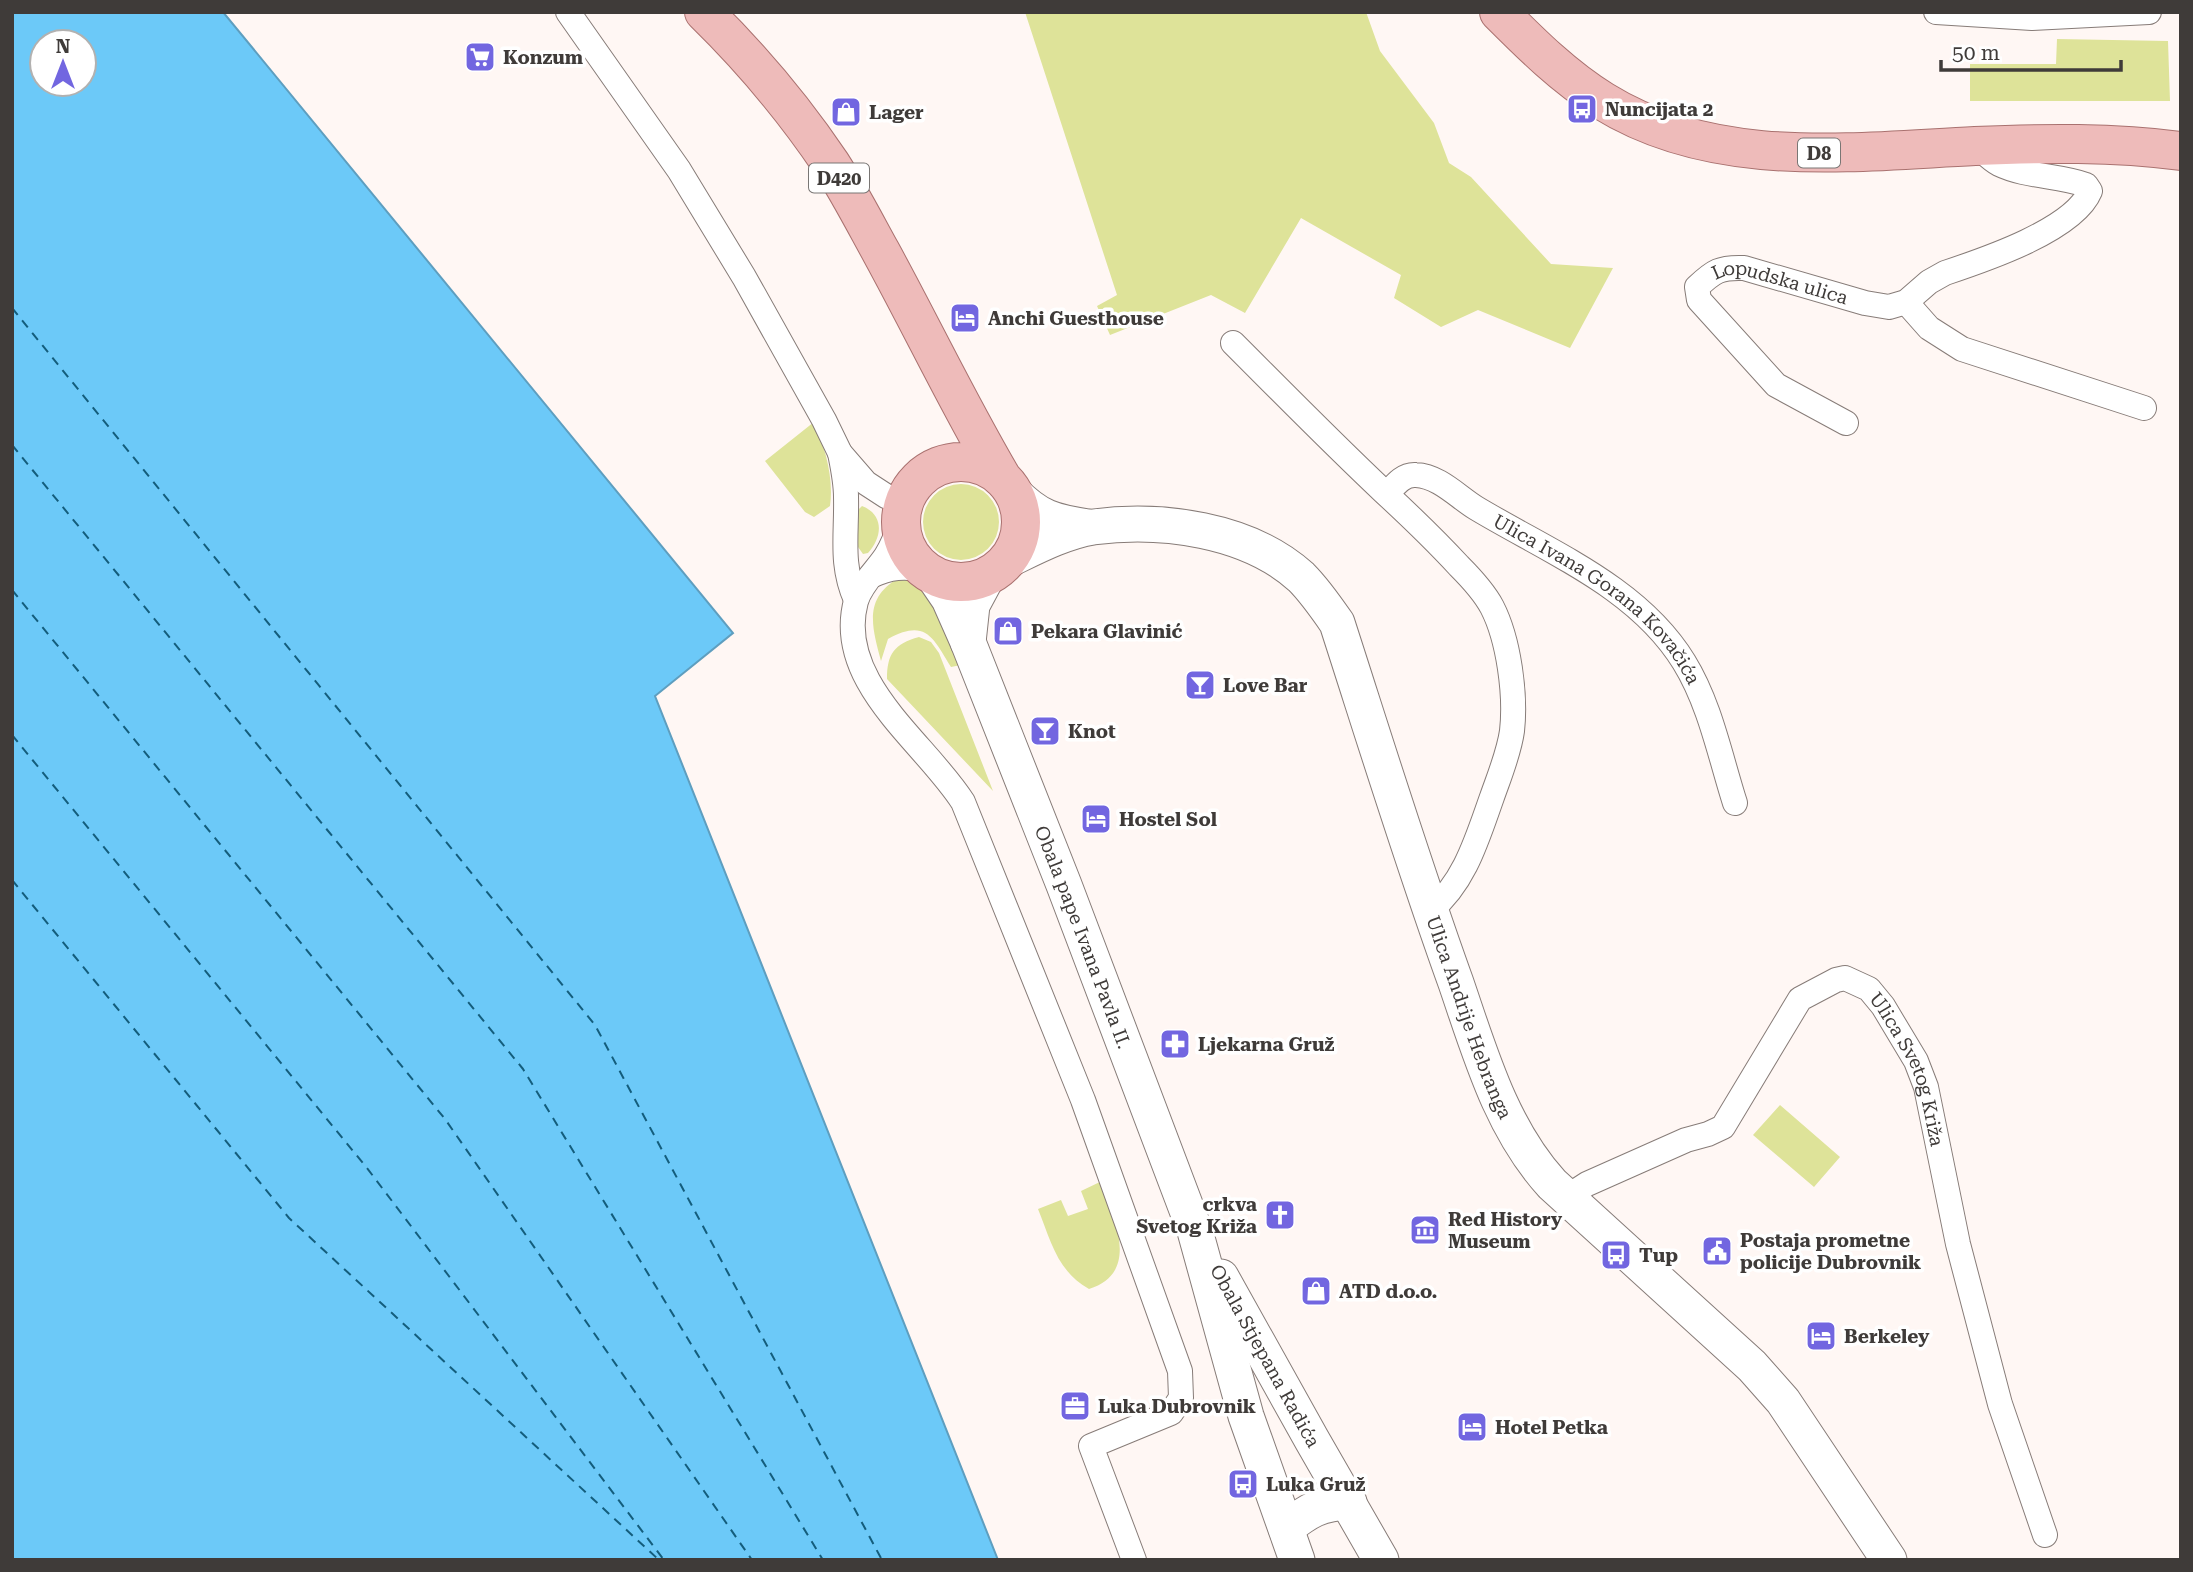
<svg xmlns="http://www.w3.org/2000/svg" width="2193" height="1572" font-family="'Roboto Serif',serif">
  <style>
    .green { fill: #dee399 }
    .water { fill: #6cc9f8; stroke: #5e9ebf; stroke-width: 2; fill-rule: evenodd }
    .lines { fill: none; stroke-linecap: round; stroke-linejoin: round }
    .ferry { stroke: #145d7c; stroke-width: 2; stroke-dasharray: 9 7; stroke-linecap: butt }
    .street-casing { stroke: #877c78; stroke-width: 26 }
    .secondary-casing { stroke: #877c78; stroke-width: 37 }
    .primary-casing { stroke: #a9716f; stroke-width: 40 }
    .street { stroke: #fff; stroke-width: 24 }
    .secondary { stroke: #fff; stroke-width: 35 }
    .primary { stroke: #eebbba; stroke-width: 38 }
    .labels { text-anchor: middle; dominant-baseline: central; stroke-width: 7; stroke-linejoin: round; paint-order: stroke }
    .shield { fill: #fff; stroke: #797674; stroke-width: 2 }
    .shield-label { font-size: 18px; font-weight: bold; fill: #3f3b39 }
    .poi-label { font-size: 19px; font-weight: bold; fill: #3f3b39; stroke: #fff; text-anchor: start }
    .street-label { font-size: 19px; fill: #3f3b39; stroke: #fff }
  </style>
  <rect width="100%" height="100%" fill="#fff7f4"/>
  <path class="green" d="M 1025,12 L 1366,12 L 1380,51 L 1434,123 L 1449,163 L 1471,177 L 1551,264 L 1613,268 L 1570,348 L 1478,310 L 1441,327 L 1394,298 L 1401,275 L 1301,218 L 1245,313 L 1211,295 L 1110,335 L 1097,306 L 1117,295 Z
    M 2057,39 L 2168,41 L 2170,101 L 1970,101 L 1970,64 L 2056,64 Z
    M 814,422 C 825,447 834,478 830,506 L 814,517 L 805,512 L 765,461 Z
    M923 522a38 38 0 1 1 76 0a38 38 0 1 1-76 0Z
    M 862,506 C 885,515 882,538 868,553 L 863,554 L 858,547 L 856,512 Z
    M 899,578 L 928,583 L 961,665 L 951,667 C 933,638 926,618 888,639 L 881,661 C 872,627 863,598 899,578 Z
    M 919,637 L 931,642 L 939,653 L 993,791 L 887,679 C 887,654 894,644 919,637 Z
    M 1780,1105 L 1840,1157 L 1814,1187 L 1753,1135 Z
    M 1102,1181 C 1114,1218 1141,1273 1089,1289 C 1057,1271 1051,1241 1038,1209 L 1061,1200 L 1068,1216 L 1088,1209 L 1081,1191 Z"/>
  <path class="water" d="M 12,12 L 223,12 L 733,633 L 655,696 L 998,1560 L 12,1560 ZM 42,42 L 84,42 L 84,84 L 42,84 Z"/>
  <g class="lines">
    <path class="ferry" d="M 12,308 L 595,1025 L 882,1560
      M 12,445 L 523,1069 L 823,1560
      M 12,590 L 445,1119 L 752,1560
      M 12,735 L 367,1168 L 664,1560
      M 12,880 L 289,1218 L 659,1560"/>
    <g class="street-casing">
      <g id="street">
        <path d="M 568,12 L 679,170 L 744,277 L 824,420 L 840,453 L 866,483 L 886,496 L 904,504"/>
        <path d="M 1936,12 L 2032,18 L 2149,12"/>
        <path d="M 1906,302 L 1929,328 L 1962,349 L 2144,408"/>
        <path d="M 1233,343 C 1283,393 1332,443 1384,492 C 1410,516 1435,540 1459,566 C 1471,578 1484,592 1492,607 C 1509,640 1516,695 1512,731 C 1509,753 1499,777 1492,797 C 1477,839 1465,882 1430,911"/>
        <path id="s1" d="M 1846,423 L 1776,385 L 1699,300 L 1697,287 C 1714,271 1720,267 1744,268 L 1865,303 L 1889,307 L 1906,302 L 1929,282 L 1945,273 C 1984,260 2074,230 2090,191 L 2086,185 C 2058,175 2026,177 1999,164 C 1991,160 1984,152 1977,146"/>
        <path d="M 840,453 C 843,468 846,482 846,497 C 847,535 840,564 856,600"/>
        <path id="s2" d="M 1387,494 C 1395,485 1403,474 1416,475 C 1439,476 1458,497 1476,508 C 1549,552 1638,587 1684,662 C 1710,704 1720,756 1735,803"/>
        <path d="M 901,522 C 897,534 892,546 886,556 C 876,571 861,584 856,601 C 834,682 925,742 963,802 L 1083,1100 L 1180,1371 L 1181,1398 L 1171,1413 L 1091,1446 L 1134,1560"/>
        <path d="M 871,576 C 890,567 904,566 925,570"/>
        <path id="s3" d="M 1567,1197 L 1587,1184 L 1686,1140 L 1708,1134 L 1723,1127 L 1800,999 L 1836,980 L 1845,978 L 1869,989 L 1883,1006 L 1916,1061 L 1926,1087 L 1958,1244 L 2000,1404 L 2045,1535"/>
      </g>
    </g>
    <g class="secondary-casing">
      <g id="secondary">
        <path d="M 1013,492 C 1038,518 1054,522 1088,527"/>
        <path id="s4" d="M 1008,560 C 1035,547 1063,532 1093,527 C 1161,518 1248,529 1301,577 C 1315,591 1326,607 1337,623 C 1376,744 1413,864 1456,983 C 1480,1053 1501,1128 1552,1184 L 1752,1366 L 1783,1401 L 1889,1560"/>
        <path id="s5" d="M 932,574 L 949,599 L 968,642 L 1064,885 L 1195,1231 L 1246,1416 L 1297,1560"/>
        <path d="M 968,642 L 972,605 L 987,577"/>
        <path d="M 1221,1277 L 1312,1440 L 1381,1560"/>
        <path d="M 1286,1528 C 1308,1511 1320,1503 1349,1502"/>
      </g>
    </g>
    <g class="primary-casing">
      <path id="primary" d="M 704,12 C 751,58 794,109 831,164 C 849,192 865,223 881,252 C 922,327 959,405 1002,478
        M 1499,12 C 1531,44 1564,77 1603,101 C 1714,170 1851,152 1975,146 C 2044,143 2113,142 2181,151
        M901 522a60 60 0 1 1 120 0a60 60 0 1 1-120 0Z"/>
    </g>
    <use href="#street" class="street"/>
    <use href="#secondary" class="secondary"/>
    <use href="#primary" class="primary"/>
  </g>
  <defs>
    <g id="supermarket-square" transform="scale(1.575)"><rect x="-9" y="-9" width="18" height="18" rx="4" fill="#7266e0" stroke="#fff"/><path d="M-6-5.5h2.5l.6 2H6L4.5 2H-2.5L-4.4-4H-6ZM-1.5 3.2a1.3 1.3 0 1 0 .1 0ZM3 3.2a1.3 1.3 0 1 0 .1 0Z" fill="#fff"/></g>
    <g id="bus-square" transform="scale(1.575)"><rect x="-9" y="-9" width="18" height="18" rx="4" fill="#7266e0" stroke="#fff"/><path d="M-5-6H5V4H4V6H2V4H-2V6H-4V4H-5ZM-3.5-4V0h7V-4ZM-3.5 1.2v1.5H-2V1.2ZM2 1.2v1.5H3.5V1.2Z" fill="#fff"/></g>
    <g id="shop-square" transform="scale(1.575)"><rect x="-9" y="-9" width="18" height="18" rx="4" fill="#7266e0" stroke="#fff"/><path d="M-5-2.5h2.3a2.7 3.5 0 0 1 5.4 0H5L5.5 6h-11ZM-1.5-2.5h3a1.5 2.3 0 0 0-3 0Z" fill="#fff"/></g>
    <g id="hotel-square" transform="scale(1.575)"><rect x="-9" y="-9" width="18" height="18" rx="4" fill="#7266e0" stroke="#fff"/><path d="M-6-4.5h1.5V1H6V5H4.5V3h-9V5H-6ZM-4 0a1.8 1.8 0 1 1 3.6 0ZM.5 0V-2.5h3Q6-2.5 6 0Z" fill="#fff"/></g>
    <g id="bar-square" transform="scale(1.575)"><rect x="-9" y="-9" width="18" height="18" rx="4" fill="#7266e0" stroke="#fff"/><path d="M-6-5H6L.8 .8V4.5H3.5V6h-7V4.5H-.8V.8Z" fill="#fff"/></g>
    <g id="pharmacy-square" transform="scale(1.575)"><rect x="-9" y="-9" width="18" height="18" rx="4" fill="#7266e0" stroke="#fff"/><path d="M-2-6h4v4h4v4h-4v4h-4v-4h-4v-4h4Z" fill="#fff"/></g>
    <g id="church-square" transform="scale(1.575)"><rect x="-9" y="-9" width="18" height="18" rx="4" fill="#7266e0" stroke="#fff"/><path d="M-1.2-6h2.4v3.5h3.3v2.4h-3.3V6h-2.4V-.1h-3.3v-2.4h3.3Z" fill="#fff"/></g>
    <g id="museum-square" transform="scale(1.575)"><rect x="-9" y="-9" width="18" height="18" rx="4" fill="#7266e0" stroke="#fff"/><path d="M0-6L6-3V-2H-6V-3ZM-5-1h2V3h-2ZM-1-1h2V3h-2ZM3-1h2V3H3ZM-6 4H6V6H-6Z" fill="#fff"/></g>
    <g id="civic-square" transform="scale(1.575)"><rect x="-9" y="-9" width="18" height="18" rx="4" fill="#7266e0" stroke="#fff"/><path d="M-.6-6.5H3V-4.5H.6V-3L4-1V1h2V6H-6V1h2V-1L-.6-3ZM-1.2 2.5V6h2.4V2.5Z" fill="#fff"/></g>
    <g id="office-square" transform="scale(1.575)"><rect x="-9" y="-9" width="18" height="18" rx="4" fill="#7266e0" stroke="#fff"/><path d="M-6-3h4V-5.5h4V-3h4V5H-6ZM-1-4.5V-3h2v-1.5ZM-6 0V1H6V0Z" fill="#fff"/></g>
  </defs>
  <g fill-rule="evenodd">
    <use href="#supermarket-square" x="480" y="57"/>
    <use href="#bus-square" x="1582" y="109"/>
    <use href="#shop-square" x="846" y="112"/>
    <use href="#hotel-square" x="965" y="318"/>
    <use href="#shop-square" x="1008" y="631"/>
    <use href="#bar-square" x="1200" y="685"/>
    <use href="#bar-square" x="1045" y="731"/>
    <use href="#hotel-square" x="1096" y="819"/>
    <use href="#pharmacy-square" x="1175" y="1044"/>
    <use href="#church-square" x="1280" y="1215"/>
    <use href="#museum-square" x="1425" y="1230"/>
    <use href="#civic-square" x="1717" y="1251"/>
    <use href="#bus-square" x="1616" y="1255"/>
    <use href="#shop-square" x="1316" y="1291"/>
    <use href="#hotel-square" x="1821" y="1336"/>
    <use href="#office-square" x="1075" y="1406"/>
    <use href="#hotel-square" x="1472" y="1427"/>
    <use href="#bus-square" x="1243" y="1484"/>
  </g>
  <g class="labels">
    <g class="shield">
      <rect x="1798" y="138.5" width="42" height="29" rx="5"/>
      <rect x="809" y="163.5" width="60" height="29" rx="5"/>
    </g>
    <g class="shield-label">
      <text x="1819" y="153">D8</text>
      <text x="839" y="178">D420</text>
    </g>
    <g class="poi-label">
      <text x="503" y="57">Konzum</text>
      <text x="1605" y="109">Nuncijata 2</text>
      <text x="869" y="112">Lager</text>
      <text x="988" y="318">Anchi Guesthouse</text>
      <text x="1031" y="631">Pekara Glavinić</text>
      <text x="1223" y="685">Love Bar</text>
      <text x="1068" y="731">Knot</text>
      <text x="1119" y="819">Hostel Sol</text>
      <text x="1198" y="1044">Ljekarna Gruž</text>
      <text x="1257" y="1204" text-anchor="end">crkva<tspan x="1257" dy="22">Svetog Križa</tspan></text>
      <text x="1448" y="1219">Red History<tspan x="1448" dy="22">Museum</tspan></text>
      <text x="1740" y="1240">Postaja prometne<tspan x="1740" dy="22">policije Dubrovnik</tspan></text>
      <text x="1639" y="1255">Tup</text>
      <text x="1339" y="1291">ATD d.o.o.</text>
      <text x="1844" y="1336">Berkeley</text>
      <text x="1098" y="1406">Luka Dubrovnik</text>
      <text x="1495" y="1427">Hotel Petka</text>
      <text x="1266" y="1484">Luka Gruž</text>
    </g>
    <g class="street-label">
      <text stroke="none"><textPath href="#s1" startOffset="298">Lopudska ulica</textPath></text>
      <text stroke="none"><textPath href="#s2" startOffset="259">Ulica Ivana Gorana Kovačića</textPath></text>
      <text stroke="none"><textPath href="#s5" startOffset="394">Obala pape Ivana Pavla II.</textPath></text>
      <text stroke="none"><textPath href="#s4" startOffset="786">Ulica Andrije Hebranga</textPath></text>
      <text stroke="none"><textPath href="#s3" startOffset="488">Ulica Svetog Križa</textPath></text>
      <text transform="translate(1265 1356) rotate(61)">Obala Stjepana Radića</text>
    </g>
  </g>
  <rect width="2193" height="1572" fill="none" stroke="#3f3b39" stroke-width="28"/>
  <g transform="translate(63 63)"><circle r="33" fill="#ffffff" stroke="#b2b1b0" stroke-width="2"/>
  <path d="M0-5L12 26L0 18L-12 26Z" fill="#7266e0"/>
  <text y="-10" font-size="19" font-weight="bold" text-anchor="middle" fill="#3f3b39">N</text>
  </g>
  <path d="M1941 60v10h180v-10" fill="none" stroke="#3f3b39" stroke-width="3.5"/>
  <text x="1952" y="60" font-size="21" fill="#3f3b39" stroke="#ffffff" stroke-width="5" paint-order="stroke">50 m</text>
</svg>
